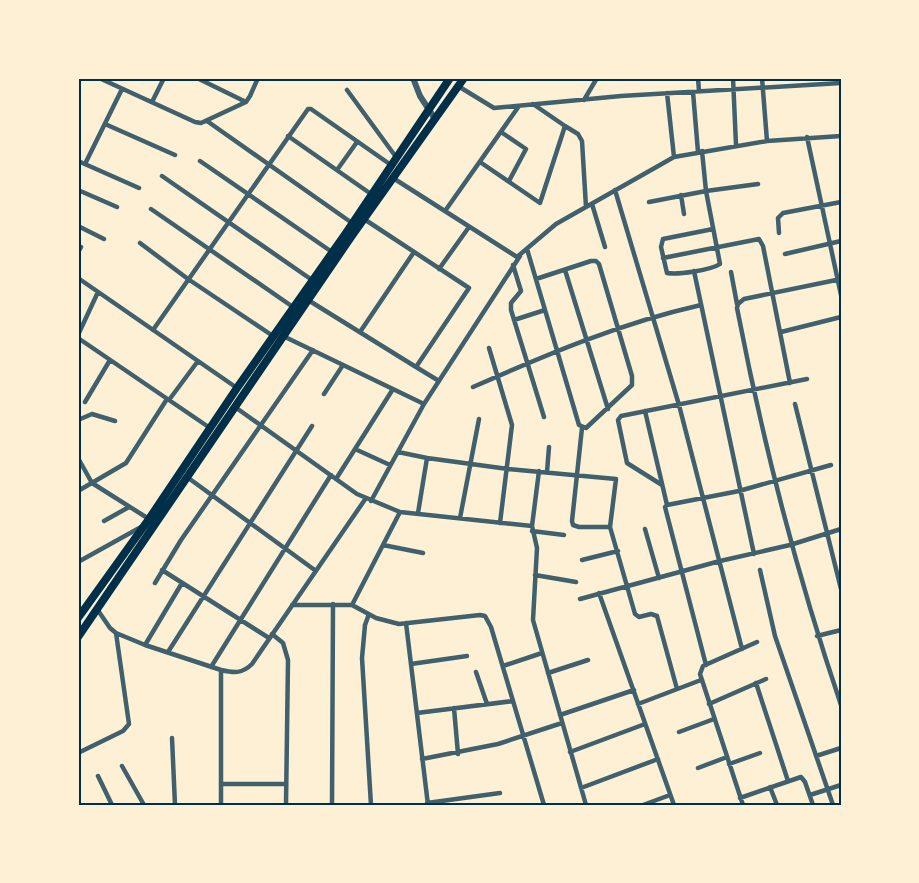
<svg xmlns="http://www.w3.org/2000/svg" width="919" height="883" font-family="Poppins,sans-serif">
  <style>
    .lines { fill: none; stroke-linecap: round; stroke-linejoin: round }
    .minor { stroke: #3f606c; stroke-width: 4.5 }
    .tertiary { stroke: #3f606c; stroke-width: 6 }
    .primary { stroke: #003049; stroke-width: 8 }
    .neatline { fill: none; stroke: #003049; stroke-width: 2 }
  </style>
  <rect width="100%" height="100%" fill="#fdf0d5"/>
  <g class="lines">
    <path class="minor" d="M 99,78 L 195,122 L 201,123 L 246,102 L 250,96 L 258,78
      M 197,78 L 246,102
      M 698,78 L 699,91
      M 733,78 L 736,145
      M 762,78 L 767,141
      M 458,86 L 494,108 L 621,96 L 841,83
      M 347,90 L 396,157
      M 693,92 L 698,152
      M 667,93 L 674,157
      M 584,100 L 597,78
      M 152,102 L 164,78
      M 207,121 L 352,223
      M 105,124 L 175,155
      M 565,126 L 578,134 L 582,141 L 586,207
      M 501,132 L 526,149 L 509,181
      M 288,136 L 371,194
      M 807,137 L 841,295
      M 702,151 L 706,191 L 720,264 C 711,270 678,275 667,273 L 661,247 L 663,239 L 713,229
      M 78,161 L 139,188
      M 200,161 L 332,252
      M 480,162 L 540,203 L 565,126 L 533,104
      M 85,164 L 122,89
      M 337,170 L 357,142
      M 162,176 L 312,280
      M 393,178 L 517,257 L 556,224 L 674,157 L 767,141 L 841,136
      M 78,190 L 117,207
      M 615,190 L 679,405 L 742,649
      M 681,195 L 684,214
      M 649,202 L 706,191 L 758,184
      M 592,204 L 605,247
      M 151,209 L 293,307
      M 445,211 L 519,106
      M 364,219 L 469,288 L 416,367 L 439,381
      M 78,226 L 104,239
      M 779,233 L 778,218 L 783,213 L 841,202
      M 140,243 L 188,279 L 273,336
      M 527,249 L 579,425 L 586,428 L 632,385 L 632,376 L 599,264 L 596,261 L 591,261 L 536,279
      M 78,252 L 81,247
      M 785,254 L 841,241
      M 663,258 L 759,239 L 763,246 L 790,383
      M 513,265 L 521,291 L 511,303 L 511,310 L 544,417
      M 439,269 L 469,227
      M 565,270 L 608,409
      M 694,271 L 754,554
      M 731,272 L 737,304
      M 78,278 L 237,388
      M 841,279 L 744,299 L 738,304 L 737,308 C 763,443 797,575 841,705
      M 308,300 L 416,367
      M 514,320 L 545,310
      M 153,330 L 308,109 L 311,109 L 391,165
      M 360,332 L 414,252
      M 781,332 L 841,317
      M 78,335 L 98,292
      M 283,336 L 424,404
      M 78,338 L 210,428
      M 489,348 L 512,425 L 500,523
      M 473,387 C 548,354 621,323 701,305
      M 324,394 L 343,365
      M 169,400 L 198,361
      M 85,402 L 110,360
      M 795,404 L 841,589
      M 235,407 L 357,494 L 400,512 L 532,526
      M 645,411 L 667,505
      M 78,420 L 92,414 L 115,421
      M 582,428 L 572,521 L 573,525 L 579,527 L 610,527
      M 355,449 L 390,465
      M 398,452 L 427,458 L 508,469 L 616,479 L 610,527 L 635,614 L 639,617 L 651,614 L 657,616 L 677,689
      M 78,458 L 92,483 L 149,519
      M 539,471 L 532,526 L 537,548 L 533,620 L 586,805
      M 547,472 L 549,447
      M 187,477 L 316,571
      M 336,479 L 393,389
      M 662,485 L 627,463 L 618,420 L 621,416 L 807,379
      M 78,491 L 126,463 L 167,399
      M 371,501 L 424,404 L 520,256
      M 418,513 L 427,458
      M 460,518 L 479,419
      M 104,521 L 129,507
      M 645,529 L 659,578
      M 532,531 L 564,535
      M 383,545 L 423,553
      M 582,560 L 618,551
      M 78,562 L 141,527
      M 162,570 L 269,638
      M 760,570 L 775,636 L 833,805
      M 535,575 L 576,582
      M 155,583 L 181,540 L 313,350
      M 599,593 L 674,805
      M 580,599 L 720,561 L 790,545 L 841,529
      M 292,605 L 352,605 L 376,618 L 399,624 L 480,615 L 485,616 L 491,627 L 544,805
      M 352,605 L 400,512
      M 97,609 L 110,628 L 116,633 L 145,645 L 221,670 C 234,673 242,674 252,664 L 366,498
      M 369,614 L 365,625 L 362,658 L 371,805
      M 406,623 L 428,805
      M 272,634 L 283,643 L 288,660 L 286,805
      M 817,636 L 841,630
      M 145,645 L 182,583
      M 168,652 L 312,426
      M 411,664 L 467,656
      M 706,665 L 665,507 L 667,505 L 739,491 L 831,465
      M 503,666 L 542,653
      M 211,667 L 331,475
      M 221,670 L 221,805
      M 476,672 L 487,704
      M 548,673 L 588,660
      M 756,683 L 788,781
      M 638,704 L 701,680
      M 709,704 L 766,679
      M 454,708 L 458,754
      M 417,713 L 513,701
      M 560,715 L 634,690
      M 679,732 L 714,719
      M 172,738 L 175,805
      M 570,752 L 645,724
      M 78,753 L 123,731 L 129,724 L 116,633
      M 816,756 L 841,748
      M 422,759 L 498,744 L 562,723
      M 729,764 L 760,753
      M 122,766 L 144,805
      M 698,768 L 727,757
      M 98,776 L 112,805
      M 221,784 L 286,784
      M 770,787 L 777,805
      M 581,788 L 658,759
      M 810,795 L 841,785
      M 740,798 L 801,777 L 805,782 L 813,805
      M 427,803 L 500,793
      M 332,805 L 333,604
      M 643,805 L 670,795
      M 743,805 L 700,674 L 703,666 L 757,642"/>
    <path class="tertiary" d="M 413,78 L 420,96 L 435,119"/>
    <path class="primary" d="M 78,618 L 149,519 L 237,388 L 346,233 L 450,78
      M 78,637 L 351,237 L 464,78"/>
  </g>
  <rect width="919" height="883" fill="none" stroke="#fdf0d5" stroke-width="159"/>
  <rect x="80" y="80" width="760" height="724" class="neatline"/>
</svg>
